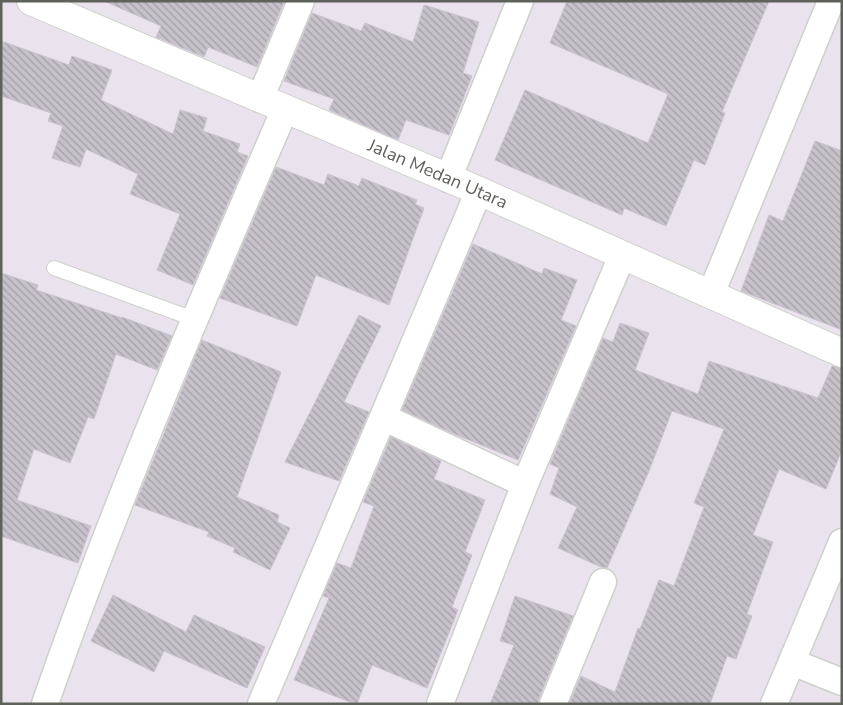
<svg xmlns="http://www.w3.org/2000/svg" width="843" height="705" font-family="'Nunito Sans',sans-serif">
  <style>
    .building { fill: url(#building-back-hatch); stroke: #ccc1d1 }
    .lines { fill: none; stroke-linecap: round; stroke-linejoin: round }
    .service-casing { stroke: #cdd1cb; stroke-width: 16 }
    .minor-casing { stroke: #cdd1cb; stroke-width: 29 }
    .tertiary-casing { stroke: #cdd1cb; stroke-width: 30 }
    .service { stroke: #fff; stroke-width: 14 }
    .minor { stroke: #fff; stroke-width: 26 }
    .tertiary { stroke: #fff; stroke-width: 28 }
    .labels { text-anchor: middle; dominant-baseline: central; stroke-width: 4.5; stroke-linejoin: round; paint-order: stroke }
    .street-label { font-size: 18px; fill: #5e625b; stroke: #fff }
  </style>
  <defs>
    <pattern id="building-back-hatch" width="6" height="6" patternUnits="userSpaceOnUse" patternTransform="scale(1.25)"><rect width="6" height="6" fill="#c7c1ca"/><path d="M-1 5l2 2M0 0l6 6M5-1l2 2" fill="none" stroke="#a5a0a7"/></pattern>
  </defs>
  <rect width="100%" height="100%" fill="#eae3ed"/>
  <path class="building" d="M 104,1 L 281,1 L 284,2 L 257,67 L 208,47 L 204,57 L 156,37 L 161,26 Z
    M 567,1 L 769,1 L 722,112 L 725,113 L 705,165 L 694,160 L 666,226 L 624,208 L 622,215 L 495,160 L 525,90 L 648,143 L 668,94 L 550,43 Z
    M 424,5 L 479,22 L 463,73 L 472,76 L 449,135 L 406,120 L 398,140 L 329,110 L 334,99 L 284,81 L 312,13 L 361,31 L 365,23 L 413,42 Z
    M 1,41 L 69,65 L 72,56 L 112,70 L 101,100 L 173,134 L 180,110 L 207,118 L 203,131 L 240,144 L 237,152 L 248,156 L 193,285 L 157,270 L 180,214 L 130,194 L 138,174 L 86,149 L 80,167 L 52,158 L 63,126 L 48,121 L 51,113 L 1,96 Z
    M 815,141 L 842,151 L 842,330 L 741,291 L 769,215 L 783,221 Z
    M 276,167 L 324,185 L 328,174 L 359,186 L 362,178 L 417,200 L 415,204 L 424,208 L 389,305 L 316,275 L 297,326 L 220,298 Z
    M 473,244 L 542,274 L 544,268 L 577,280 L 561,320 L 576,326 L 518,460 L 452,433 L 402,410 Z
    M 1,273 L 38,285 L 36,290 L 122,318 L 122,317 L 172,336 L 157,370 L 116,354 L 94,419 L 88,417 L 70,463 L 34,449 L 17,500 L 91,526 L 78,563 L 1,536 Z
    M 359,315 L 381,326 L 344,402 L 369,412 L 339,481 L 285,462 Z
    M 620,323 L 649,333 L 635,370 L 698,394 L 709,361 L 818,398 L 832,366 L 842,368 L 842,450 L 826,489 L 779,469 L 753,535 L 773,542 L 747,614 L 752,616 L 736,659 L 727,656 L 710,704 L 569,704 L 581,676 L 615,692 L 638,628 L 640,629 L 659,580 L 674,586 L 704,507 L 694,503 L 724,429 L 672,411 L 649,471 L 607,568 L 601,567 L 558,548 L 577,507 L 550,494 L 559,468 L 550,464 L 603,338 L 613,342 Z
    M 202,340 L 281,372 L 237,497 L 279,515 L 277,522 L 290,528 L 270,570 L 233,552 L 235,548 L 207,536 L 209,532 L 135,505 Z
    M 391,437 L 441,461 L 434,479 L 485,500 L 465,552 L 472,555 L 452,607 L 458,610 L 427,688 L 372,665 L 357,704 L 355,704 L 294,680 L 329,598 L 323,596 L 337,563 L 351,568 L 374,506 L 363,502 Z
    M 113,595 L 186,632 L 194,615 L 265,647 L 247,688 L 164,651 L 154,672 L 91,641 Z
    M 515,596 L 573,616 L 539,698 L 538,704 L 490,704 L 514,645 L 500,641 Z"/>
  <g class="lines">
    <g class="service-casing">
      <path id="service" d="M 54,268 L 180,314 L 195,318"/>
    </g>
    <g class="minor-casing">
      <path id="minor" d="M 260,99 L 301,1
        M 448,179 L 520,1
        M 711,294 L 831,1
        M 383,417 L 525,484
        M 792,662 L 842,682
        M 45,704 C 115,502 200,305 285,109
        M 261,704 L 479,191
        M 440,704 L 525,484 L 622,256
        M 553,704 L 603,582
        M 774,704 L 842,542"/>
    </g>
    <g class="tertiary-casing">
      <g id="tertiary">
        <path id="s1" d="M 31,1 L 479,191 L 842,353"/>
      </g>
    </g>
    <use href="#service" class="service"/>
    <use href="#minor" class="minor"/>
    <use href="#tertiary" class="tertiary"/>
  </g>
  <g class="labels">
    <g class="street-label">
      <text stroke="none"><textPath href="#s1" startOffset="442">Jalan Medan Utara</textPath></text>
    </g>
  </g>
  <rect width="843" height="705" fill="none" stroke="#5e625b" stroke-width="5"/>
</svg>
